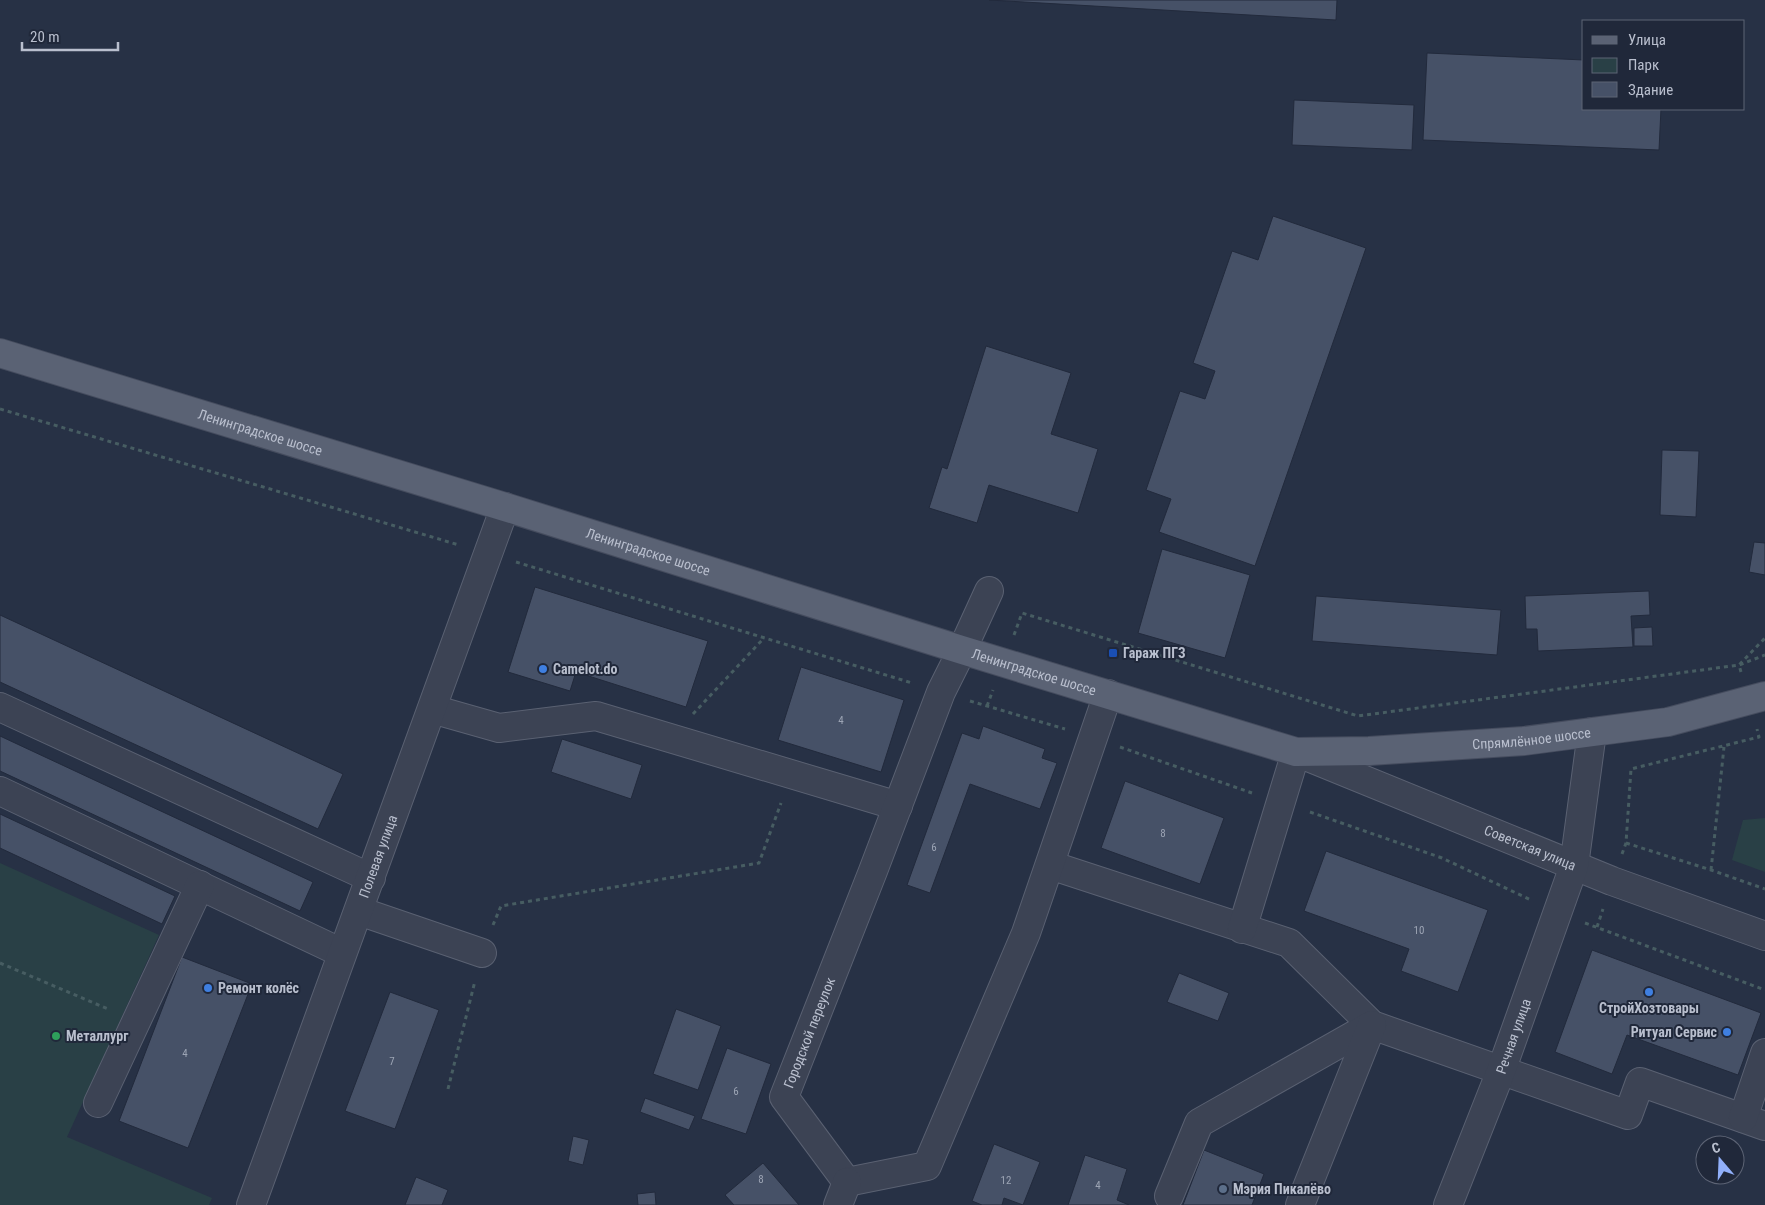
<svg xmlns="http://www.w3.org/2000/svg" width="1765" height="1205" font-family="'Roboto Condensed',sans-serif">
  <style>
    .green { fill: #294046 }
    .building { fill: #465167; stroke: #222a3c }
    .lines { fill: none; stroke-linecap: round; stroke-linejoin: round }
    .minor-casing { stroke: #5a6172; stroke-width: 30 }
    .major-casing { stroke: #454c5e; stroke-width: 30 }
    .path { stroke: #475d62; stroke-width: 3; stroke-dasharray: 4 4; stroke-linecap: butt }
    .minor { stroke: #3c4354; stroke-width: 28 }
    .major { stroke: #5a6274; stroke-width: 28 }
    .transit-dot { fill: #1a4fb4; stroke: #20283a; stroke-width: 2 }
    .shop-dot { fill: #3f7fe0; stroke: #20283a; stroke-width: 2 }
    .leisure-dot { fill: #2e9e5b; stroke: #20283a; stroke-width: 2 }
    .service-dot { fill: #5c6f8a; stroke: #20283a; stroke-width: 2 }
    .labels { text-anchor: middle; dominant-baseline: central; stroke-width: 4; stroke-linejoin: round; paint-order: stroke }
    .number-label { font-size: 11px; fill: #9ca4b4 }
    .street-label { font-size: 14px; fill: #b9bfce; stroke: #20283a }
    .poi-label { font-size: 14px; font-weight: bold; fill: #b9bfce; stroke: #20283a; text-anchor: start }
  </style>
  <rect width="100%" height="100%" fill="#273145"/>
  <path class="green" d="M 1765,818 L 1765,872 L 1732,860 L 1743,820 Z
    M 0,863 L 159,935 L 67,1137 L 212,1198 L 209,1205 L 0,1205 Z"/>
  <path class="building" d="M 989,0 L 1337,0 L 1336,20 Z
    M 1427,53 L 1584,60 L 1584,109 L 1661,109 L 1659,150 L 1423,140 Z
    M 1294,100 L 1414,105 L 1412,150 L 1292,145 Z
    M 1273,216 L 1366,248 L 1255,566 L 1159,532 L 1171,499 L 1146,490 L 1180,391 L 1205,399 L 1215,371 L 1193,363 L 1232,251 L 1258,260 Z
    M 986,346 L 1071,373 L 1051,434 L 1098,449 L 1078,513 L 989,485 L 977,523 L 929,508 L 942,467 L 947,469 Z
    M 1662,450 L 1699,451 L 1696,517 L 1660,515 Z
    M 1754,542 L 1765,543 L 1765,575 L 1749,572 Z
    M 1162,549 L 1250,575 L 1225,658 L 1138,633 Z
    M 535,587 L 708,641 L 686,707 L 576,672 L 570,691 L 508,672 Z
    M 1649,591 L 1650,615 L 1631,616 L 1633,647 L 1538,651 L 1537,629 L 1526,629 L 1525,596 Z
    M 1316,596 L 1501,610 L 1497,655 L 1312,641 Z
    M 0,615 L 343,774 L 318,829 L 0,682 Z
    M 1652,627 L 1653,646 L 1634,646 L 1634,628 Z
    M 801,667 L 904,700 L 881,772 L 778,740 Z
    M 983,726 L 1045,749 L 1042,758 L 1057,763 L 1040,809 L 970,784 L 930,893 L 907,885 L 962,733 L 979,739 Z
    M 0,736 L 313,882 L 300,911 L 0,771 Z
    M 562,739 L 642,765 L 631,799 L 551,772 Z
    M 1125,781 L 1224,818 L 1200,884 L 1101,848 Z
    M 0,814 L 175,896 L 162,924 L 0,848 Z
    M 1326,851 L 1488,910 L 1458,992 L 1401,971 L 1409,949 L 1304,911 Z
    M 1592,950 L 1761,1013 L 1738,1075 L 1627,1035 L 1612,1074 L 1555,1052 Z
    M 182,957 L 252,984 L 188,1148 L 119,1121 Z
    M 1179,973 L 1229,993 L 1218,1021 L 1167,1002 Z
    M 390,992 L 439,1010 L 395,1129 L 345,1111 Z
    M 676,1009 L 721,1026 L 698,1090 L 653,1074 Z
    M 727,1048 L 771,1064 L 746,1134 L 701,1119 Z
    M 645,1098 L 695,1116 L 689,1130 L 640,1112 Z
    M 573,1136 L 589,1140 L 583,1165 L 568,1161 Z
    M 994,1144 L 1040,1162 L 1023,1205 L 1004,1198 L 1002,1205 L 982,1205 L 972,1201 Z
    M 1204,1150 L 1264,1174 L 1252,1205 L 1183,1205 Z
    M 1085,1155 L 1127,1169 L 1117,1200 L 1129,1205 L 1068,1205 Z
    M 763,1163 L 799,1205 L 734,1205 L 725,1195 Z
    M 416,1177 L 448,1190 L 442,1205 L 405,1205 Z
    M 655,1192 L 656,1205 L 638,1205 L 637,1194 Z"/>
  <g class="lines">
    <g class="minor-casing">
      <g id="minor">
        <path d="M 0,707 L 371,878"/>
        <path d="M 432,709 L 499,728 L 596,716 L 898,806"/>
        <path d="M 0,791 L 342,953"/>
        <path d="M 1050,865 L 1289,943 L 1372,1025 L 1628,1115 L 1640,1082 L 1765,1126"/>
        <path d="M 359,911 L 482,953"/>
        <path id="s1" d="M 1242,929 L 1296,752 L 1612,881 L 1765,936"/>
        <path d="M 98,1103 L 200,885"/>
        <path d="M 1743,1118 L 1765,1053"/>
        <path id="s2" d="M 847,1182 L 784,1097 L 873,871 L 941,692 L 962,650 L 989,591"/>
        <path d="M 847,1182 L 927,1166 L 1026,933 L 1108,694"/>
        <path d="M 1169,1196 L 1199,1123 L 1372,1025"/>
        <path id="s3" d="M 251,1205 L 505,507"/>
        <path d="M 838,1205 L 847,1182"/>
        <path d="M 1300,1205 L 1372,1025"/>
        <path id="s4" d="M 1448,1205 L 1501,1071 L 1574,866 L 1592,732"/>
      </g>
    </g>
    <g class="major-casing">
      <g id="major">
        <path id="s5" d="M 0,353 L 505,507 L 962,650 L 1296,752 L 1369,751 L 1524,741 L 1668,722 L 1765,696"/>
      </g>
    </g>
    <path class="path" d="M 0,409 L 459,545
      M 516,562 L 912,683
      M 1014,635 L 1022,613 L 1358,716 L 1739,665 L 1765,655
      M 1741,672 L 1739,665 L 1765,638
      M 970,701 L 1065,729
      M 987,706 L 993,690
      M 693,714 L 764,638
      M 1120,747 L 1252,793
      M 1310,812 L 1442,858 L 1531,900
      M 1626,843 L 1711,870 L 1765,889
      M 1622,854 L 1626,843 L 1631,769 L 1759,737 L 1757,729
      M 1711,870 L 1724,747
      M 1585,923 L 1765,990
      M 493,925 L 501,906 L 759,863 L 781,803
      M 1597,927 L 1603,909
      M 0,963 L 108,1009
      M 448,1089 L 475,981"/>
    <use href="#minor" class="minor"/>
    <use href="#major" class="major"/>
  </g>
  <rect class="transit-dot" x="1108" y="648" width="10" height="10" rx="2.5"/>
  <g class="shop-dot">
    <circle cx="543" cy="669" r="5"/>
    <circle cx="208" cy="988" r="5"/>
    <circle cx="1649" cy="992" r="5"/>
    <circle cx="1727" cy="1032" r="5"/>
  </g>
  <circle class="leisure-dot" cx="56" cy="1036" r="5"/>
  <circle class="service-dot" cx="1223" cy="1189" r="5"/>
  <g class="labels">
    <g class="number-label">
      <text x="841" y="720">4</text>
      <text x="1163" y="833">8</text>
      <text x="934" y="847">6</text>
      <text x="1419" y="930">10</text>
      <text x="185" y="1053">4</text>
      <text x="392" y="1061">7</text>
      <text x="736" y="1091">6</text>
      <text x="761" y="1179">8</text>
      <text x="1006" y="1180">12</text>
      <text x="1098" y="1185">4</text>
    </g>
    <g class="street-label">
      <text stroke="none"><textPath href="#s5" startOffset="272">Ленинградское шоссе</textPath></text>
      <text stroke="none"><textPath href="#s5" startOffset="678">Ленинградское шоссе</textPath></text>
      <text stroke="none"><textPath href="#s5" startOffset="1082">Ленинградское шоссе</textPath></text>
      <text stroke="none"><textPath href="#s5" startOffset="1592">Спрямлённое шоссе</textPath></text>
      <text stroke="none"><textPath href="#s1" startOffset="438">Советская улица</textPath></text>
      <text stroke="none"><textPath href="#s3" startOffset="371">Полевая улица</textPath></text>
      <text stroke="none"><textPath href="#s2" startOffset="175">Городской переулок</textPath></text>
      <text stroke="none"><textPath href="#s4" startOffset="181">Речная улица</textPath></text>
    </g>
    <g class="poi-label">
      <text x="1123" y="653">Гараж ПГЗ</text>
      <text x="553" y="669">Camelot.do</text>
      <text x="218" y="988">Ремонт колёс</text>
      <text x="1649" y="1008" text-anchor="middle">СтройХозтовары</text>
      <text x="1717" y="1032" text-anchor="end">Ритуал Сервис</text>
      <text x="66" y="1036">Металлург</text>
      <text x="1233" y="1189">Мэрия Пикалёво</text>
    </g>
  </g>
  <rect x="1582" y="20" width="162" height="90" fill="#20283a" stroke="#5d6475"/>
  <rect x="1592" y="36" width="25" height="8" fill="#5a6274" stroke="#5d6475"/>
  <text x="1628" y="45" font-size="15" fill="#b9bfce">Улица</text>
  <rect x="1592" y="58" width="25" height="15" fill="#294046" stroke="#5d6475"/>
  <text x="1628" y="70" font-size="15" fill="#b9bfce">Парк</text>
  <rect x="1592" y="82" width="25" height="15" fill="#465167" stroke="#5d6475"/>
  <text x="1628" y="95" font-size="15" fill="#b9bfce">Здание</text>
  <g transform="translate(1720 1160) rotate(341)"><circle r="24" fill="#20283a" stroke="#5d6475"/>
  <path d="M0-4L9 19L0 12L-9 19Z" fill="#91b0fb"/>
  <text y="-8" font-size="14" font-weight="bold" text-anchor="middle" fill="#b9bfce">С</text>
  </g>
  <path d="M22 42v8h96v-8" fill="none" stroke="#b9bfce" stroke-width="2.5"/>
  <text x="30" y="42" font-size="15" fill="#b9bfce" stroke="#20283a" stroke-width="4" paint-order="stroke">20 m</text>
</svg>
